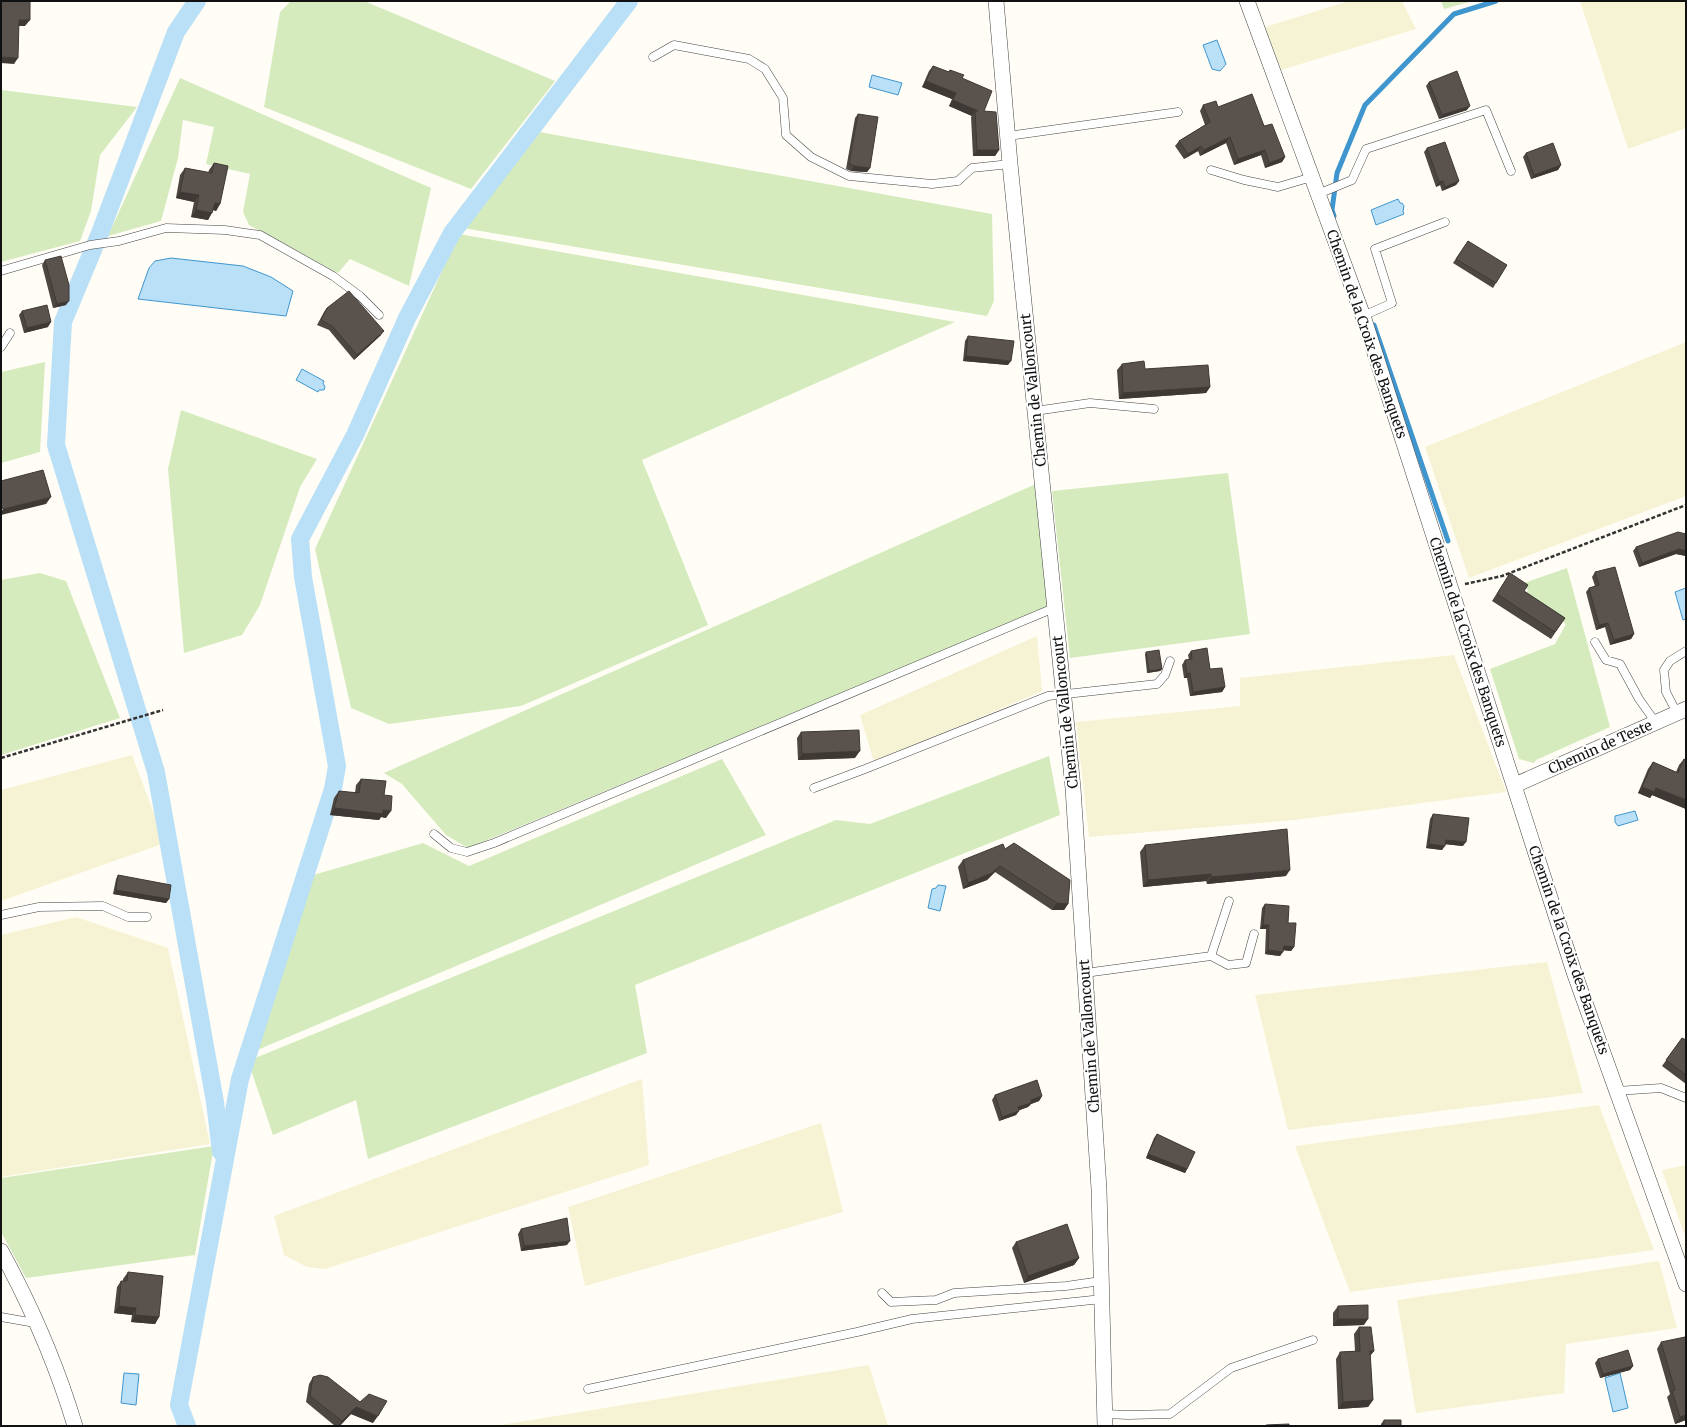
<svg xmlns="http://www.w3.org/2000/svg" width="1687" height="1427" font-family="Merriweather,serif">
  <style>
    .farmland { fill: #f6f3d4 }
    .green { fill: #d5ebbd }
    .water { fill: #b9e0f7; stroke: #3f96cf }
    .lines { fill: none; stroke-linecap: round; stroke-linejoin: round }
    .stream { stroke: #3f96cf; stroke-width: 5 }
    .canal { stroke: #b9e0f7; stroke-width: 18 }
    .service-casing { stroke: #444; stroke-width: 9 }
    .minor-casing { stroke: #444; stroke-width: 16 }
    .path { stroke: #333; stroke-width: 2.5; stroke-dasharray: 4 2; stroke-linecap: butt }
    .service { stroke: #fff; stroke-width: 8 }
    .minor { stroke: #fff; stroke-width: 15 }
    .wall { fill: #4d4742 }
    .shaded-wall { fill: #3f3936 }
    .building { fill: #5a524d; stroke: #3f3936 }
    .labels { text-anchor: middle; dominant-baseline: central; stroke-width: 4; stroke-linejoin: round; paint-order: stroke }
    .street-label { font-size: 14px; fill: #111; stroke: #fff }
  </style>
  <rect width="100%" height="100%" fill="#fffdf5"/>
  <path class="farmland" d="M 1349,1 L 1402,1 L 1416,29 L 1281,70 L 1265,27 Z
    M 1580,1 L 1686,1 L 1686,128 L 1628,149 Z
    M 1686,342 L 1686,496 L 1469,578 L 1425,447 Z
    M 1037,636 L 1042,691 L 874,762 L 860,715 Z
    M 1454,655 L 1506,792 L 1295,820 L 1089,837 L 1076,722 L 1240,706 L 1240,678 Z
    M 132,755 L 165,843 L 1,901 L 1,790 Z
    M 76,917 L 168,948 L 210,1144 L 1,1177 L 1,935 Z
    M 1547,962 L 1583,1093 L 1288,1130 L 1255,995 Z
    M 642,1079 L 649,1165 L 325,1269 L 307,1267 L 284,1255 L 274,1216 Z
    M 1599,1105 L 1654,1250 L 1350,1292 L 1295,1146 Z
    M 821,1123 L 843,1212 L 585,1286 L 568,1207 Z
    M 1686,1165 L 1686,1239 L 1662,1170 Z
    M 1659,1261 L 1677,1328 L 1566,1344 L 1564,1393 L 1416,1413 L 1397,1300 Z
    M 869,1365 L 888,1426 L 494,1426 Z"/>
  <path class="green" d="M 291,1 L 364,1 L 555,81 L 471,189 L 264,107 L 280,12 Z
    M 1441,1 L 1473,1 L 1444,9 Z
    M 180,78 L 431,188 L 409,286 L 350,259 L 338,273 L 249,225 L 243,212 L 250,174 L 206,164 L 214,127 L 183,120 L 178,158 L 161,221 L 108,236 Z
    M 1,90 L 137,107 L 100,155 L 91,211 L 80,241 L 1,262 Z
    M 534,131 L 992,214 L 994,301 L 987,316 L 463,228 Z
    M 459,234 L 955,322 L 642,460 L 708,625 L 521,706 L 389,724 L 351,708 L 315,549 Z
    M 45,362 L 40,452 L 1,463 L 1,372 Z
    M 181,410 L 317,459 L 300,487 L 260,605 L 242,635 L 184,653 L 168,469 Z
    M 1228,473 L 1250,634 L 1070,658 L 1052,491 Z
    M 1038,483 L 1048,607 L 468,848 L 446,835 L 402,784 L 384,773 Z
    M 1567,568 L 1610,727 L 1536,760 L 1534,763 L 1519,759 L 1490,669 L 1555,644 L 1566,624 L 1523,597 L 1528,590 L 1521,584 Z
    M 40,573 L 66,581 L 120,718 L 1,755 L 1,580 Z
    M 1049,756 L 1060,815 L 635,985 L 647,1053 L 368,1159 L 356,1100 L 273,1135 L 248,1061 L 836,820 L 870,824 Z
    M 722,759 L 766,835 L 255,1051 L 310,876 L 423,843 L 469,866 Z
    M 214,1146 L 195,1255 L 26,1278 L 1,1232 L 1,1178 Z"/>
  <path class="water" d="M 1217,40 L 1226,64 L 1220,71 L 1212,69 L 1203,45 Z
    M 872,75 L 902,83 L 898,95 L 869,87 Z
    M 1398,199 L 1400,203 L 1402,203 L 1404,206 L 1403,211 L 1404,214 L 1376,225 L 1371,210 Z
    M 171,258 L 243,266 L 271,277 L 293,291 L 286,316 L 138,299 L 149,268 L 155,261 Z
    M 302,369 L 324,381 L 323,383 L 325,387 L 324,390 L 319,390 L 318,392 L 296,380 Z
    M 1686,588 L 1686,619 L 1683,620 L 1675,592 Z
    M 1635,811 L 1638,820 L 1618,826 L 1615,822 L 1615,816 Z
    M 938,885 L 946,886 L 940,911 L 928,908 L 932,889 L 936,888 Z
    M 124,1373 L 139,1374 L 136,1405 L 121,1403 Z
    M 1620,1373 L 1628,1408 L 1613,1412 L 1605,1378 Z"/>
  <g class="lines">
    <path class="stream" d="M 1334,216 L 1332,210 L 1337,173 L 1365,105 L 1454,14 L 1496,1
      M 1374,325 L 1448,541"/>
    <path class="canal" d="M 197,1 L 176,32 L 100,233 L 63,322 L 56,445 L 156,772 L 215,1102 L 221,1152
      M 187,1426 L 179,1405 L 240,1079 L 333,789 L 337,766 L 303,577 L 300,539 L 355,435 L 407,318 L 452,233 L 629,1"/>
    <g class="service-casing">
      <path id="service" d="M 653,57 L 674,45 L 749,59 L 765,69 L 783,98 L 786,135 L 811,157 L 849,176 L 932,184 L 958,181 L 972,168 L 1010,164
        M 1008,136 L 1178,112
        M 1211,170 L 1244,180 L 1278,187 L 1312,177
        M 1318,194 L 1352,180 L 1366,149 L 1486,110 L 1511,171
        M 1,271 L 90,245 L 119,241 L 166,228 L 225,230 L 260,235 L 333,276 L 360,296 L 379,315
        M 1363,316 L 1392,303 L 1375,249 L 1445,222
        M 1,347 L 10,333
        M 1035,411 L 1090,403 L 1154,409
        M 1595,642 L 1606,660 L 1620,664 L 1639,699 L 1656,723
        M 1677,713 L 1666,692 L 1664,670 L 1670,661 L 1686,651
        M 814,788 L 865,769 L 1048,696 L 1157,684 L 1165,675 L 1170,661
        M 434,834 L 451,848 L 467,852 L 494,843 L 1054,608
        M 1,915 L 39,907 L 103,906 L 128,917 L 147,917
        M 1211,956 L 1228,965 L 1246,963 L 1254,934
        M 1085,973 L 1211,956 L 1229,901
        M 1617,1091 L 1661,1088 L 1686,1098
        M 882,1293 L 891,1302 L 936,1300 L 954,1293 L 1066,1286 L 1101,1281
        M 1,1317 L 35,1323
        M 588,1389 L 857,1332 L 912,1319 L 1102,1299
        M 1105,1414 L 1128,1415 L 1170,1414 L 1231,1368 L 1313,1340"/>
    </g>
    <g class="minor-casing">
      <path id="minor" d="M 996,1 L 1010,164 L 1073,788 L 1099,1189 L 1105,1426
        M 1247,1 L 1363,316 L 1574,972 L 1686,1284
        M 1515,785 L 1686,709
        M 1,1251 C 31,1306 57,1366 75,1426"/>
    </g>
    <path class="path" d="M 1465,584 L 1502,576 L 1686,505
      M 1,758 L 163,710"/>
    <use href="#service" class="service"/>
    <use href="#minor" class="minor"/>
  </g>
  <path class="wall" d="M 933,66 L 948,72 L 950,70 L 962,78 L 984,111 L 999,150 L 995,156 L 973,156 L 971,117 L 972,116 L 949,106 L 952,99 L 922,87 L 929,71 Z
    M 1429,82 L 1467,110 L 1439,119 L 1426,86 Z
    M 1203,105 L 1218,107 L 1264,126 L 1285,157 L 1282,162 L 1265,168 L 1261,155 L 1234,165 L 1226,143 L 1200,156 L 1198,151 L 1184,159 L 1175,146 L 1179,141 L 1205,125 L 1200,111 Z
    M 858,114 L 870,168 L 867,172 L 851,171 L 846,169 L 855,118 Z
    M 1427,148 L 1459,181 L 1456,185 L 1442,191 L 1440,185 L 1436,187 L 1424,152 Z
    M 1526,153 L 1561,165 L 1558,170 L 1531,179 L 1523,157 Z
    M 214,163 L 220,204 L 216,211 L 213,210 L 208,220 L 191,217 L 194,202 L 176,198 L 180,175 L 185,168 L 208,173 L 209,170 Z
    M 1468,241 L 1496,283 L 1493,288 L 1453,263 Z
    M 45,260 L 66,305 L 53,308 L 42,265 Z
    M 327,308 L 381,335 L 354,360 L 329,330 L 317,325 L 324,312 Z
    M 22,311 L 48,327 L 24,333 L 19,315 Z
    M 968,336 L 1008,365 L 963,361 L 965,341 Z
    M 1122,364 L 1145,369 L 1210,387 L 1206,393 L 1119,399 L 1117,370 Z
    M 1686,534 L 1686,556 L 1676,554 L 1639,567 L 1633,551 L 1636,547 Z
    M 1595,572 L 1634,634 L 1631,639 L 1610,645 L 1605,627 L 1596,630 L 1586,592 L 1589,588 L 1595,586 L 1592,577 Z
    M 1510,573 L 1524,591 L 1565,618 L 1551,639 L 1492,601 Z
    M 1191,651 L 1210,669 L 1225,687 L 1222,692 L 1190,696 L 1187,678 L 1184,678 L 1182,665 L 1185,660 L 1189,660 L 1188,655 Z
    M 1146,652 L 1162,669 L 1160,671 L 1147,673 L 1145,654 Z
    M 801,732 L 855,758 L 798,760 L 797,738 Z
    M 1684,759 L 1686,809 L 1652,795 L 1650,798 L 1638,793 L 1648,769 L 1653,762 L 1676,772 L 1679,765 Z
    M 361,779 L 384,795 L 386,818 L 381,817 L 379,820 L 330,815 L 334,798 L 339,791 L 355,793 L 356,785 Z
    M 1433,814 L 1463,846 L 1445,844 L 1442,850 L 1426,848 L 1430,819 Z
    M 1145,845 L 1286,876 L 1207,884 L 1206,881 L 1143,887 L 1140,852 Z
    M 1005,849 L 1068,904 L 1064,910 L 1052,910 L 995,872 L 987,880 L 963,889 L 958,867 L 963,860 Z
    M 118,875 L 169,899 L 166,903 L 113,894 L 116,879 Z
    M 1265,904 L 1288,923 L 1294,947 L 1291,951 L 1283,950 L 1280,956 L 1265,954 L 1266,929 L 1260,929 L 1262,908 Z
    M 1682,1038 L 1686,1040 L 1686,1084 L 1662,1066 Z
    M 995,1095 L 1042,1096 L 1039,1101 L 1031,1104 L 1028,1107 L 1019,1110 L 1016,1115 L 999,1121 L 992,1100 Z
    M 1157,1134 L 1187,1169 L 1185,1173 L 1146,1158 L 1154,1138 Z
    M 521,1229 L 567,1245 L 521,1251 L 518,1234 Z
    M 1016,1242 L 1079,1258 L 1074,1265 L 1024,1283 L 1012,1248 Z
    M 128,1272 L 159,1317 L 155,1324 L 131,1322 L 132,1315 L 114,1313 L 117,1287 L 121,1281 L 123,1281 L 123,1279 Z
    M 1338,1306 L 1364,1325 L 1333,1326 L 1333,1313 Z
    M 1359,1327 L 1374,1351 L 1370,1356 L 1373,1400 L 1368,1407 L 1338,1409 L 1336,1359 L 1340,1352 L 1355,1351 L 1354,1334 Z
    M 1661,1342 L 1686,1420 L 1675,1424 L 1667,1397 L 1670,1394 L 1657,1349 Z
    M 1598,1359 L 1633,1366 L 1630,1370 L 1600,1378 L 1595,1363 Z
    M 313,1377 L 360,1402 L 373,1423 L 351,1414 L 340,1426 L 335,1426 L 306,1402 L 309,1384 Z
    M 1384,1420 L 1401,1426 L 1381,1426 L 1381,1424 Z"/>
  <path class="shaded-wall" d="M 19,20 L 30,20 L 25,26 L 15,26 Z
    M 1,57 L 18,58 L 14,64 L 1,63 Z
    M 926,81 L 956,93 L 952,99 L 922,87 Z
    M 953,100 L 978,111 L 975,111 L 972,116 L 949,106 Z
    M 1470,106 L 1467,110 L 1439,119 L 1442,115 Z
    M 1230,137 L 1226,143 L 1200,156 L 1204,150 Z
    M 1201,146 L 1198,151 L 1184,159 L 1188,154 Z
    M 977,150 L 999,150 L 995,156 L 973,156 Z
    M 1265,150 L 1261,155 L 1234,165 L 1238,159 Z
    M 1285,157 L 1282,162 L 1265,168 L 1269,163 Z
    M 1561,165 L 1558,170 L 1531,179 L 1534,175 Z
    M 854,166 L 870,168 L 867,172 L 851,171 Z
    M 1443,181 L 1440,185 L 1436,187 L 1439,182 Z
    M 1459,181 L 1456,185 L 1442,191 L 1445,187 Z
    M 180,192 L 199,195 L 194,202 L 176,198 Z
    M 215,203 L 220,204 L 216,211 L 210,209 Z
    M 196,210 L 212,213 L 208,220 L 191,217 Z
    M 69,301 L 66,305 L 53,308 L 57,304 Z
    M 51,322 L 48,327 L 24,333 L 27,328 Z
    M 384,331 L 381,335 L 354,360 L 357,355 Z
    M 966,356 L 1011,361 L 1008,365 L 963,361 Z
    M 1210,387 L 1206,393 L 1119,399 L 1123,393 Z
    M 51,497 L 46,504 L 1,515 L 1,512 L 3,509 Z
    M 1679,549 L 1686,551 L 1686,556 L 1676,554 L 1639,567 L 1642,563 Z
    M 1608,623 L 1605,627 L 1596,630 L 1599,625 Z
    M 1634,634 L 1631,639 L 1610,645 L 1614,640 Z
    M 1162,669 L 1160,671 L 1147,673 L 1149,671 Z
    M 1190,673 L 1187,678 L 1184,678 L 1187,674 Z
    M 1225,687 L 1222,692 L 1190,696 L 1193,692 Z
    M 860,751 L 855,758 L 798,760 L 802,754 Z
    M 1642,787 L 1656,788 L 1686,800 L 1686,809 L 1652,795 L 1650,798 L 1638,793 Z
    M 334,808 L 383,810 L 391,811 L 386,818 L 381,817 L 379,820 L 330,815 Z
    M 1446,840 L 1466,842 L 1463,846 L 1443,844 Z
    M 1429,844 L 1445,846 L 1442,850 L 1426,848 Z
    M 1000,866 L 995,872 L 987,880 L 963,889 L 968,883 Z
    M 1290,870 L 1286,876 L 1207,884 L 1211,877 Z
    M 1211,874 L 1206,881 L 1143,887 L 1148,880 Z
    M 116,890 L 169,899 L 166,903 L 113,894 Z
    M 1057,903 L 1068,904 L 1064,910 L 1052,910 Z
    M 1263,925 L 1269,925 L 1266,929 L 1260,929 Z
    M 1284,946 L 1294,947 L 1291,951 L 1281,950 Z
    M 1268,950 L 1283,952 L 1280,956 L 1265,954 Z
    M 1042,1096 L 1039,1101 L 1031,1104 L 1028,1107 L 1015,1112 L 1018,1107 L 1031,1100 Z
    M 1019,1111 L 1016,1115 L 999,1121 L 1002,1117 Z
    M 1148,1154 L 1187,1169 L 1185,1173 L 1146,1158 Z
    M 570,1241 L 567,1245 L 521,1251 L 524,1246 Z
    M 1079,1258 L 1074,1265 L 1024,1283 L 1028,1276 Z
    M 119,1306 L 136,1308 L 132,1315 L 114,1313 Z
    M 135,1315 L 159,1317 L 155,1324 L 131,1322 Z
    M 1338,1319 L 1368,1319 L 1364,1325 L 1333,1326 Z
    M 1370,1351 L 1374,1351 L 1369,1357 Z
    M 1633,1366 L 1630,1370 L 1600,1378 L 1603,1374 Z
    M 1373,1400 L 1368,1407 L 1338,1409 L 1343,1402 Z
    M 356,1407 L 378,1416 L 373,1423 L 351,1414 L 339,1426 L 342,1421 Z
    M 1686,1415 L 1686,1420 L 1675,1424 L 1680,1417 Z"/>
  <path class="building" d="M 1,1 L 30,1 L 30,20 L 19,20 L 18,58 L 1,57 Z
    M 933,66 L 949,72 L 950,70 L 964,75 L 962,78 L 992,91 L 984,111 L 996,112 L 999,150 L 977,150 L 975,111 L 978,111 L 953,100 L 956,93 L 926,81 Z
    M 1457,71 L 1470,106 L 1442,115 L 1429,82 Z
    M 1252,94 L 1264,126 L 1272,124 L 1285,157 L 1269,163 L 1265,150 L 1238,159 L 1230,137 L 1204,150 L 1201,146 L 1188,154 L 1179,141 L 1210,122 L 1203,105 L 1216,101 L 1218,107 Z
    M 858,114 L 878,117 L 870,168 L 854,166 L 849,164 Z
    M 1445,142 L 1459,181 L 1445,187 L 1443,181 L 1439,182 L 1427,148 Z
    M 1553,143 L 1561,165 L 1534,175 L 1526,153 Z
    M 214,163 L 228,166 L 220,204 L 215,203 L 212,213 L 196,210 L 199,195 L 180,192 L 185,168 L 212,173 Z
    M 1468,241 L 1507,265 L 1496,283 L 1456,259 Z
    M 61,256 L 69,285 L 69,301 L 57,304 L 45,260 Z
    M 349,291 L 384,331 L 357,355 L 332,326 L 321,320 L 327,308 Z
    M 47,305 L 51,322 L 27,328 L 22,311 Z
    M 968,336 L 1014,341 L 1011,361 L 966,356 Z
    M 1144,361 L 1145,369 L 1208,365 L 1210,387 L 1123,393 L 1122,364 Z
    M 43,470 L 51,497 L 3,509 L 3,508 L 1,509 L 1,481 Z
    M 1678,532 L 1686,534 L 1686,551 L 1679,549 L 1642,563 L 1636,547 Z
    M 1615,567 L 1634,634 L 1614,640 L 1608,623 L 1599,625 L 1589,588 L 1599,585 L 1595,572 Z
    M 1510,573 L 1528,585 L 1524,591 L 1565,618 L 1555,632 L 1497,594 Z
    M 1207,648 L 1210,669 L 1222,668 L 1225,687 L 1193,692 L 1190,673 L 1187,674 L 1185,660 L 1192,659 L 1191,651 Z
    M 1159,650 L 1162,669 L 1149,671 L 1146,652 Z
    M 859,730 L 860,751 L 802,754 L 801,732 Z
    M 1684,759 L 1686,760 L 1686,800 L 1656,788 L 1654,792 L 1642,787 L 1653,762 L 1678,773 Z
    M 361,779 L 386,781 L 384,795 L 392,796 L 391,811 L 383,810 L 383,814 L 334,808 L 339,791 L 359,793 Z
    M 1433,814 L 1469,818 L 1466,842 L 1446,840 L 1445,846 L 1429,844 Z
    M 1287,829 L 1290,870 L 1211,877 L 1211,874 L 1148,880 L 1145,845 Z
    M 1014,843 L 1070,880 L 1068,904 L 1057,903 L 1000,866 L 992,873 L 968,883 L 963,860 L 1003,844 L 1005,849 Z
    M 118,875 L 171,885 L 169,899 L 116,890 Z
    M 1265,904 L 1289,906 L 1288,923 L 1296,923 L 1294,947 L 1284,946 L 1283,952 L 1268,950 L 1269,925 L 1263,925 Z
    M 1682,1038 L 1686,1040 L 1686,1075 L 1666,1060 Z
    M 1037,1080 L 1042,1096 L 1031,1100 L 1031,1103 L 1018,1107 L 1019,1111 L 1002,1117 L 995,1095 Z
    M 1157,1134 L 1195,1152 L 1187,1169 L 1148,1154 Z
    M 567,1218 L 570,1241 L 524,1246 L 521,1229 Z
    M 1067,1224 L 1079,1258 L 1028,1276 L 1016,1242 Z
    M 128,1272 L 163,1276 L 159,1317 L 135,1315 L 136,1308 L 119,1306 L 121,1281 L 127,1281 Z
    M 1368,1305 L 1368,1319 L 1338,1319 L 1338,1306 Z
    M 1359,1327 L 1371,1327 L 1374,1351 L 1370,1351 L 1373,1400 L 1343,1402 L 1340,1352 L 1360,1351 Z
    M 1685,1337 L 1686,1341 L 1686,1415 L 1680,1417 L 1672,1391 L 1675,1390 L 1661,1342 Z
    M 1628,1350 L 1633,1366 L 1603,1374 L 1598,1359 Z
    M 320,1375 L 328,1377 L 360,1402 L 369,1394 L 387,1401 L 378,1416 L 356,1407 L 342,1421 L 310,1396 L 313,1377 Z
    M 1384,1420 L 1401,1420 L 1401,1426 L 1384,1426 Z
    M 1289,1424 L 1289,1426 L 1266,1426 L 1266,1425 Z"/>
  <g class="labels">
    <g class="street-label">
      <text transform="translate(1367 334) rotate(71)">Chemin de la Croix des Banquets</text>
      <text transform="translate(1033 390) rotate(-96)">Chemin de Valloncourt</text>
      <text transform="translate(1468 642) rotate(72)">Chemin de la Croix des Banquets</text>
      <text transform="translate(1065 712) rotate(-96)">Chemin de Valloncourt</text>
      <text transform="translate(1600 747) rotate(-24)">Chemin de Teste</text>
      <text transform="translate(1569 950) rotate(71)">Chemin de la Croix des Banquets</text>
      <text transform="translate(1089 1036) rotate(-94)">Chemin de Valloncourt</text>
    </g>
  </g>
  <rect width="1687" height="1427" fill="none" stroke="#111111" stroke-width="4"/>
</svg>
